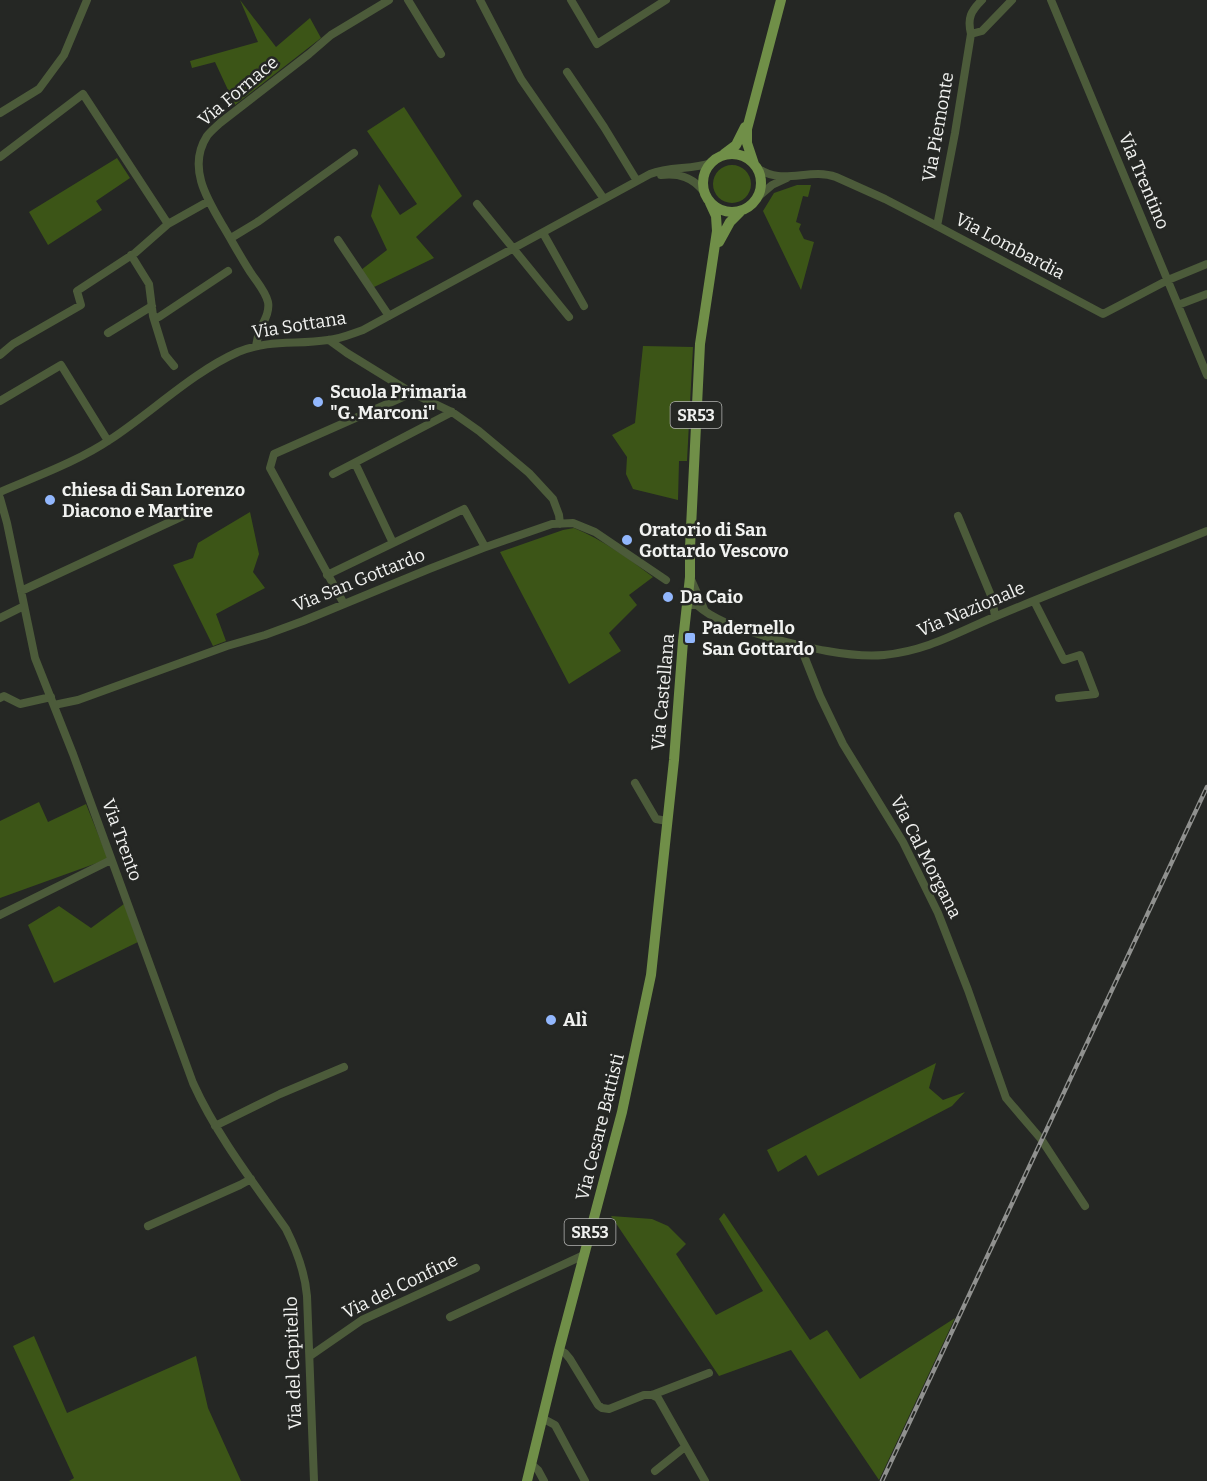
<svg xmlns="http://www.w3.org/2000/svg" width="1207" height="1481" font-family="Bitter,serif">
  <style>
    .green { fill: #3c5517 }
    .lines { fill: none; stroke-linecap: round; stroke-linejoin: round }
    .minor { stroke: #4c5b3a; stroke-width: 8 }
    .major { stroke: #708f48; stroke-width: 10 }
    .rail-casing { stroke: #90918f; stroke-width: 4.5 }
    .rail { stroke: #252724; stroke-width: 2; stroke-dasharray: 7; stroke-linecap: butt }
    .poi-dot { fill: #92b7fd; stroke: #252724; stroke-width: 2 }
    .labels { text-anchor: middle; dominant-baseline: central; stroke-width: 5; stroke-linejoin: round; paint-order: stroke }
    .shield { fill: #252724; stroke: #b4b5b3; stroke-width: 1.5 }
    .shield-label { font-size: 16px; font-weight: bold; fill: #f1f2f0 }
    .street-label { font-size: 18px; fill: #f1f2f0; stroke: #252724 }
    .poi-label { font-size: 18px; font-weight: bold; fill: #f1f2f0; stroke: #252724; text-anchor: start }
  </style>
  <rect width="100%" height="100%" fill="#252724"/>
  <path class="green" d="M 240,0 L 276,47 L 310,18 L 321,38 L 235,105 L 215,62 L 192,68 L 190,61 L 258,42 Z
    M 404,107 L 462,196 L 416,237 L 434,258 L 370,289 L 361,270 L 387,250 L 371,216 L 379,184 L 400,215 L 417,204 L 367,131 Z
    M 117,158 L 130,178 L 96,201 L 102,210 L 48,245 L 29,212 Z
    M713 184a19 19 0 1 1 38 0a19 19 0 1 1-38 0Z
    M 797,185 L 811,185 L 808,197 L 803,196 L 796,222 L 801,224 L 799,229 L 804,239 L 814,242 L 801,290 L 763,211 L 774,193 Z
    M 643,346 L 693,347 L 687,461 L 679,461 L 678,500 L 633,489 L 626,474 L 627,457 L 612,435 L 635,423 Z
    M 250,512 L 259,554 L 253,572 L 265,588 L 216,614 L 226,641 L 213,646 L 173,565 L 193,558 L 198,543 Z
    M 574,528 C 603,540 628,558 653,577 L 629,595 L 637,605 L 609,633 L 621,651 L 569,684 L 500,552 L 563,530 Z
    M 39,802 L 48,822 L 86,804 L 108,859 L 0,898 L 0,821 Z
    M 124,904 L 138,942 L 54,983 L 28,925 L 59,906 L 91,928 Z
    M 936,1063 L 929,1088 L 943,1100 L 965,1092 L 952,1106 L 818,1176 L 806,1155 L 778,1172 L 767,1150 Z
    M 724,1213 L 810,1340 L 827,1330 L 860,1379 L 955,1318 L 879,1480 L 791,1350 L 719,1376 L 611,1216 L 652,1219 L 668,1226 L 686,1244 L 676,1254 L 716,1315 L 763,1291 L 719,1219 Z
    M 34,1336 L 67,1413 L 196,1356 L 208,1408 L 241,1481 L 69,1481 L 74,1478 L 13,1346 Z"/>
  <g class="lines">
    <path class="minor" d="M 408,0 L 441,54
      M 480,0 L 521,79 L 604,199
      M 571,0 L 597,44 L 666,0
      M 1051,0 L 1207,375
      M 971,34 L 982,31 L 1012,0
      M 567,72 L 604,127 L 637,181
      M 0,113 L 39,89 L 64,55 L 87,0
      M 0,157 L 83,94 L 168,224
      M 756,167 C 781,187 809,167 836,177 L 885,199 L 937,226 L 1103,314 L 1168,280 L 1207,264
      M 661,175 C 679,173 693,177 704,192
      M 758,197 L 772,185 L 787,178
      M 477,204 L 569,317
      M 937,226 L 955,133 L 971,34 C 967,18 971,11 982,0
      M 543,233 L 584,306
      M 231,238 L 259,221 L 354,153
      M 338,240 L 389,316
      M 131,255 L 149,284 L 153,316 L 165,355 L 174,366
      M 1178,305 L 1207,294
      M 154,318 L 159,317 L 228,271
      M 108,333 L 152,306
      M 329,340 L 347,353 L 412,393 L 452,412 L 479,431 L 529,473 L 553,499 L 559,515 L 560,524
      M 256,346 C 257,341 258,336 259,332 C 263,322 270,313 268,302 C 265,290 255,280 249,270 C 240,256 232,241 223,226 C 207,199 187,167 207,136 C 211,131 216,127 220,123 L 309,54 L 331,35 L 389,0
      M 0,355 L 13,344 L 81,305 L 77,291 L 135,253 L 168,224 L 209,201
      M 0,401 L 61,365 L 108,441
      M 355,463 L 393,543
      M 333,474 L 452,412
      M 0,492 C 37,476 77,462 111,439 C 152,412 193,372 238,352 C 270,339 296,345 328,340 C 340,339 351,334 363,330 L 650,174 C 670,166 691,170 711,163
      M 0,498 L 7,523 L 35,658 L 73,754 L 193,1083 C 217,1136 253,1182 286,1229 C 297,1251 305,1272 307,1296 L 314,1481
      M 958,516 L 992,598 L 995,616
      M 327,575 L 464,509 L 485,547
      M 690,577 L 704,609
      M 21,591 L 183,516
      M 1034,601 L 1064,660 L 1080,655 L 1095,694 L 1059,698
      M 344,604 L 270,468 L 274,454 L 412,393
      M 688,605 L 697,605 C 717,623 746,630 771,638 C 805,647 849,658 884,655 C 928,651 960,631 999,615 C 1069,586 1138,559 1207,531
      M 0,618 L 24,606
      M 793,644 L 801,648 L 820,696 L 843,744 L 903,842 L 938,913 L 968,990 L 1006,1098 L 1041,1139 L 1085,1206
      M 0,698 L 4,696 L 20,704 L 51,697
      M 54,705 L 78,700 L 227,646 L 265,635 L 303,621 L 429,569 L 483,548 L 552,524 L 573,523 L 595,532 L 666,580
      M 635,783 L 656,819 L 667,821
      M 0,915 L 111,860
      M 215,1126 L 280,1094 L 344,1067
      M 148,1226 L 240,1185 L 251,1179
      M 450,1317 L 584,1255
      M 559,1350 L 565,1353 L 570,1359 L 598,1405 L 602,1408 L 609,1409 L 644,1395 L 652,1395 L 709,1373
      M 310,1356 L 362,1320 L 476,1268
      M 652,1395 L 658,1398 L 705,1481
      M 542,1418 L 555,1425 L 585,1481
      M 531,1464 L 538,1470 L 544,1481
      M 655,1471 L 685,1447"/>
    <path class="major" d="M703 183a29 29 0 1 1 58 0a29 29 0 1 1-58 0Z
      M 724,154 L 736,145 L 745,127
      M 754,164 L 747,143 L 747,129 L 781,0
      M 719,242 L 730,222 L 740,212
      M 527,1481 L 559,1350 L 622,1112 L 651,975 L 674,760 L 683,641 L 690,577 L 690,548 L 700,344 L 717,231 L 716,216 L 710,203"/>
    <g class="rail-casing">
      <path id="rail" d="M 882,1481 L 1207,787"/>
    </g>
    <use href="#rail" class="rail"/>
  </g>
  <g class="poi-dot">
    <circle cx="318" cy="402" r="6"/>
    <circle cx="50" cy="500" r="6"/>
    <circle cx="627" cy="540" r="6"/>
    <circle cx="668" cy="597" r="6"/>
    <rect x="684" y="632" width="12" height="12" rx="3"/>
    <circle cx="551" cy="1020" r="6"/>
  </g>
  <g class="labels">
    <g class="shield">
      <rect x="670.5" y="402" width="51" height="26" rx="4.5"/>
      <rect x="564.5" y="1219" width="51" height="26" rx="4.5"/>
    </g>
    <g class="shield-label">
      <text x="696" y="415">SR53</text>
      <text x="590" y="1232">SR53</text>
    </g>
    <g class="street-label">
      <text transform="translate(238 91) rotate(-40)">Via Fornace</text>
      <text transform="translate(938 127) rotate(-80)">Via Piemonte</text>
      <text transform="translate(1144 181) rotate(67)">Via Trentino</text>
      <text transform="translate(1010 246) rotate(28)">Via Lombardia</text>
      <text transform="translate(299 325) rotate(-9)">Via Sottana</text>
      <text transform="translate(359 580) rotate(-22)">Via San Gottardo</text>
      <text transform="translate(971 609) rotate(-23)">Via Nazionale</text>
      <text transform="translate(663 692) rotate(-85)">Via Castellana</text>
      <text transform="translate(122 840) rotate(70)">Via Trento</text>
      <text transform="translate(926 857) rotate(63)">Via Cal Morgana</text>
      <text transform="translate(600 1127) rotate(-76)">Via Cesare Battisti</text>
      <text transform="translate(400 1286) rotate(-26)">Via del Confine</text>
      <text transform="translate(293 1363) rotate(-92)">Via del Capitello</text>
    </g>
    <g class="poi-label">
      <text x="330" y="392">Scuola Primaria<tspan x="330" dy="21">"G. Marconi"</tspan></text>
      <text x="62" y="490">chiesa di San Lorenzo<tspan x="62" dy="21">Diacono e Martire</tspan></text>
      <text x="639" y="530">Oratorio di San<tspan x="639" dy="21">Gottardo Vescovo</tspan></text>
      <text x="680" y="597">Da Caio</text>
      <text x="702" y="628">Padernello<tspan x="702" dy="21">San Gottardo</tspan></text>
      <text x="563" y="1020">Alì</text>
    </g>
  </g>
</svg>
